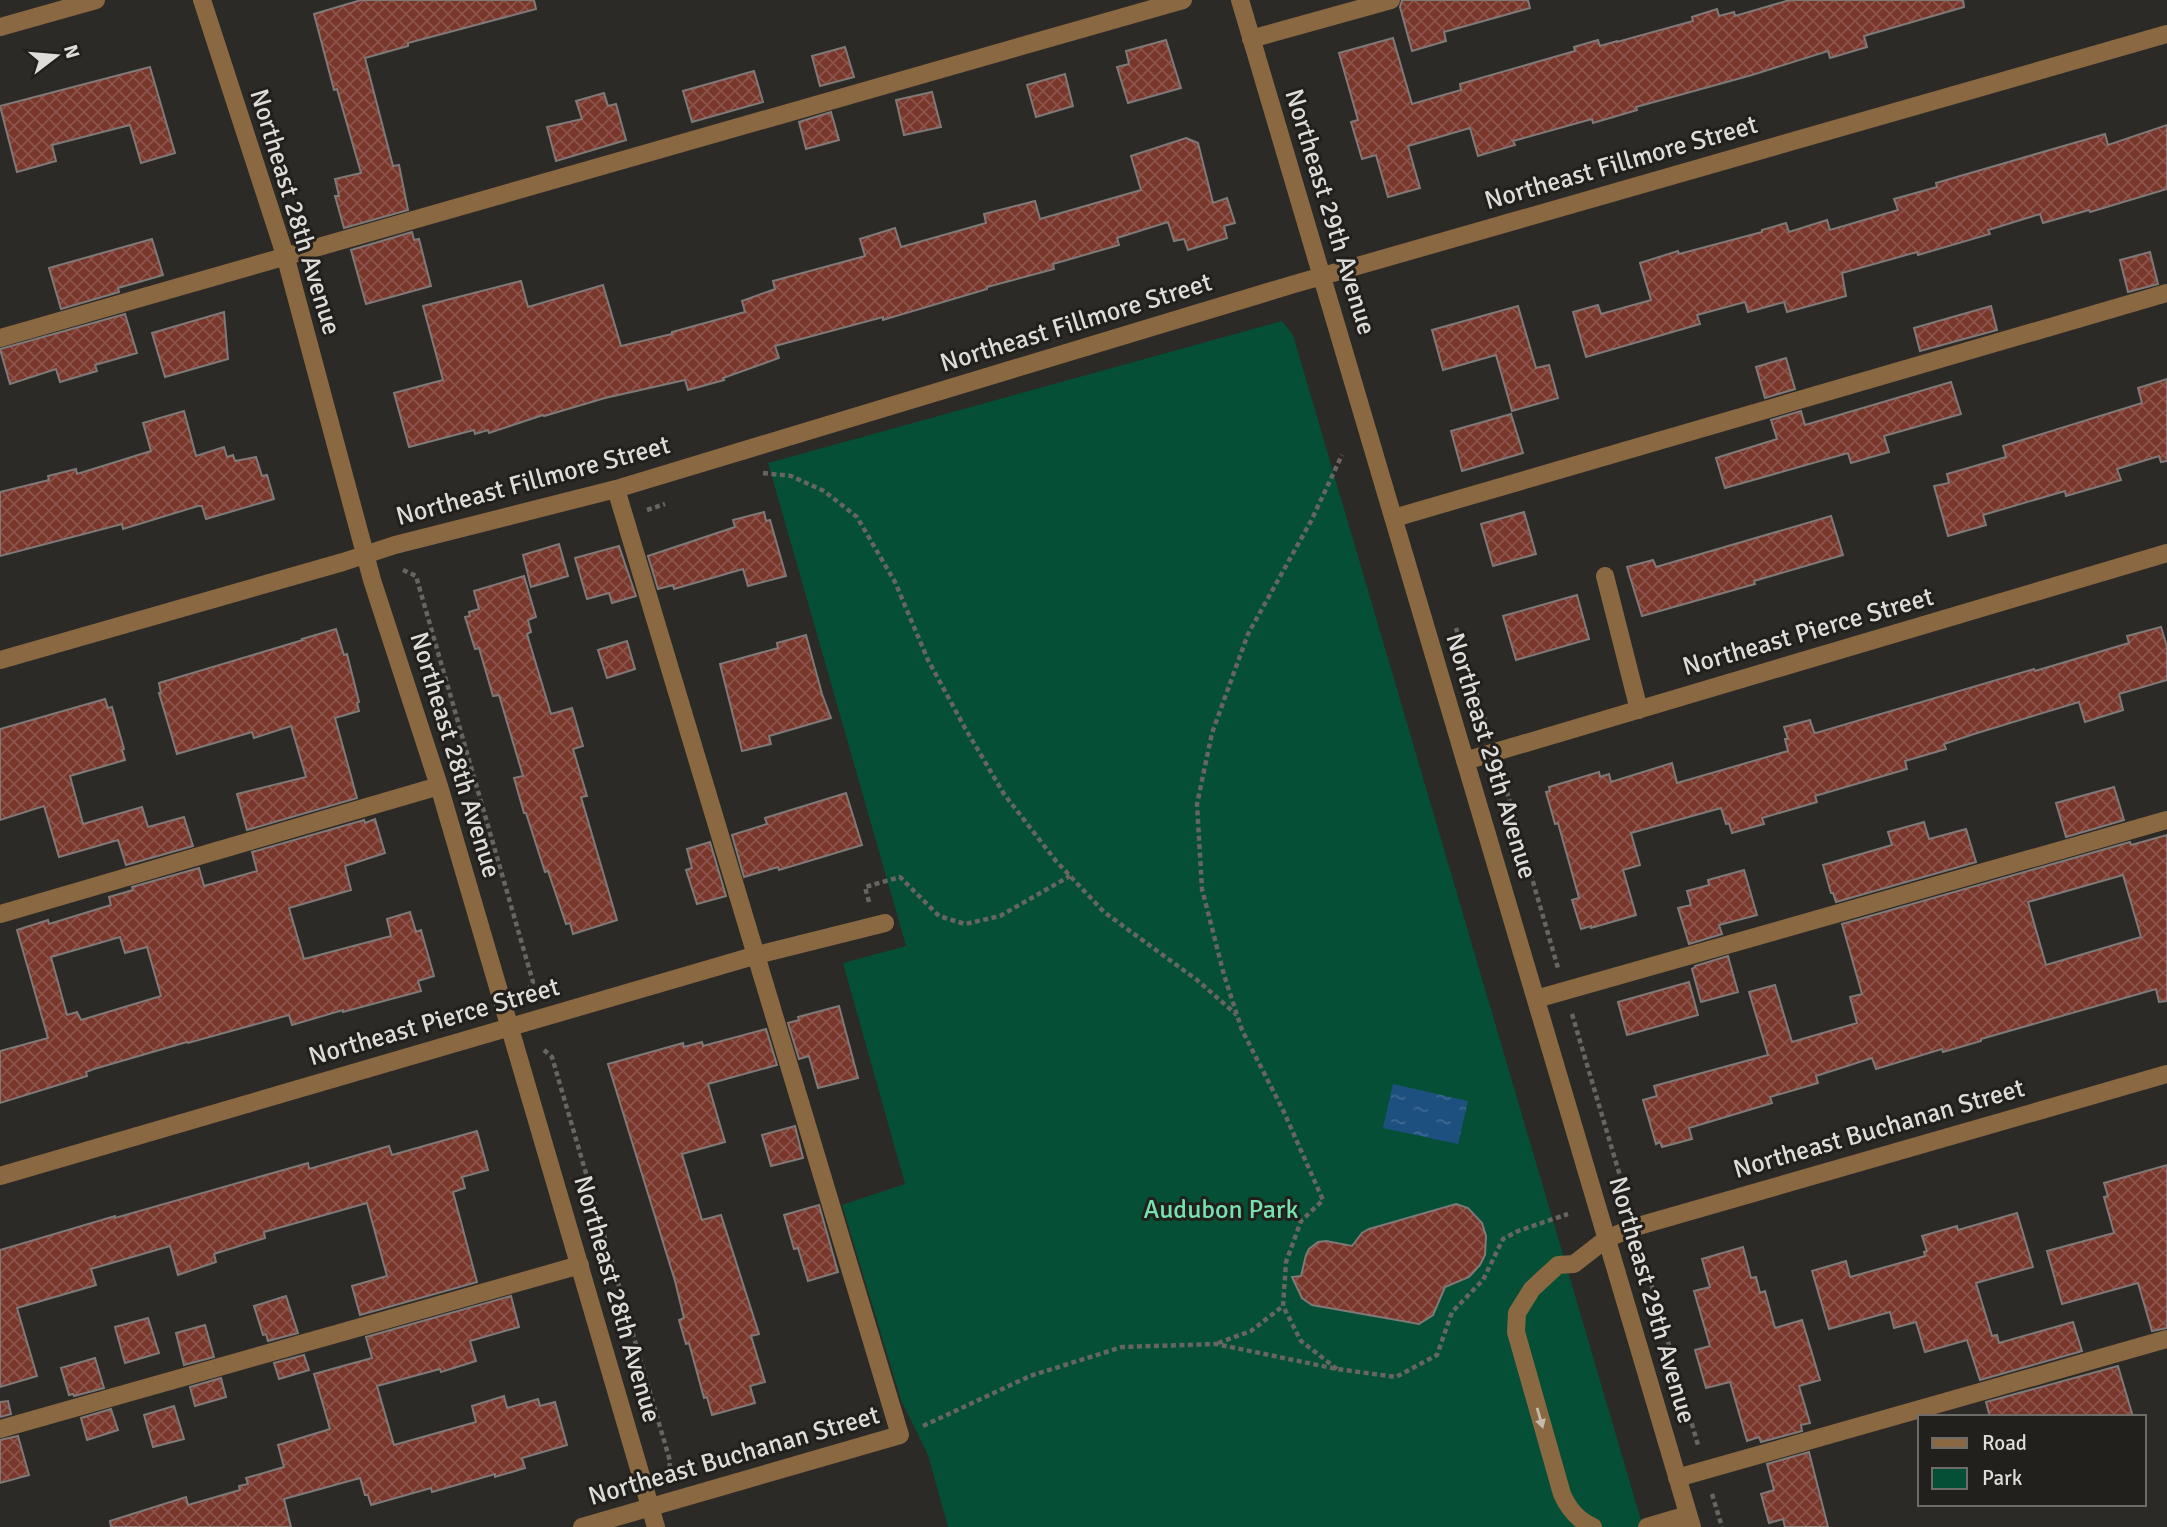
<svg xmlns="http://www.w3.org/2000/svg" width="2167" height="1527" font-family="Signika,sans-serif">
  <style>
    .park { fill: #044f35 }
    .water { fill: url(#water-ripples) }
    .building { fill: url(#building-cross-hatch); stroke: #7f7978; stroke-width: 2; fill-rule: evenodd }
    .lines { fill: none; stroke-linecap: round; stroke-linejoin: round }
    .path { stroke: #676561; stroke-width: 4.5; stroke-dasharray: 5 3.5; stroke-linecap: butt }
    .minor { stroke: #8a6842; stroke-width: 18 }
    .oneway { fill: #c5baac }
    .labels { text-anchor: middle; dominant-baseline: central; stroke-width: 6; stroke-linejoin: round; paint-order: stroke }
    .street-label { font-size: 26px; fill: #deddda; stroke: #22201c }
    .park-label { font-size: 26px; fill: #75e2b0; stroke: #22201c }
  </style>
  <defs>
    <pattern id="water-ripples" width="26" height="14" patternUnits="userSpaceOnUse" patternTransform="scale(1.75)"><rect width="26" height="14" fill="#1e507f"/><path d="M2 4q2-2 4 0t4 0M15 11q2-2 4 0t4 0" fill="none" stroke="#3e6991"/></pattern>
    <pattern id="building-cross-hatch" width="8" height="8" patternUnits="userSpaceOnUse" patternTransform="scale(1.75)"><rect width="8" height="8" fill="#79372c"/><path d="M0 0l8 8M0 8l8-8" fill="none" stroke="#8c544a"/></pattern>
  </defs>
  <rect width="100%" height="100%" fill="#2c2a26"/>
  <path class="park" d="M 1282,321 L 1293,335 L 1643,1527 L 948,1527 L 928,1455 L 901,1400 L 842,1205 L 905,1184 L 843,963 L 906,946 L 768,463 Z"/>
  <path class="water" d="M 1393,1084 L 1468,1101 L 1458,1144 L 1383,1128 Z"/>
  <path class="building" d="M 361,0 L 534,0 L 536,9 L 408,43 L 408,46 L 365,58 L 393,166 L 399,165 L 408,210 L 344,228 L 335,196 L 339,196 L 335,179 L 361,173 L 337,89 L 334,90 L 314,14 Z
    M 1402,0 L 1528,0 L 1530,8 L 1444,32 L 1446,41 L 1412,51 L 1400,7 Z
    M 1790,0 L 1963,0 L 1964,7 L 1864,36 L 1867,47 L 1830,58 L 1828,51 L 1752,75 L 1636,107 L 1637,110 L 1593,123 L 1592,119 L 1513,141 L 1515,145 L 1478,156 L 1470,128 L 1408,146 L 1420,188 L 1388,197 L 1376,155 L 1362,159 L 1351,122 L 1358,120 L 1339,53 L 1393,38 L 1412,104 L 1461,90 L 1460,84 L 1575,51 L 1574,47 L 1598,40 L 1600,46 L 1617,41 L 1617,42 L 1693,21 L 1692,17 L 1717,9 L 1719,16 L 1734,12 L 1735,16 Z
    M 1166,40 L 1181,88 L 1128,103 L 1117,67 L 1129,64 L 1126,51 Z
    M 845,47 L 854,77 L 820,86 L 812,56 Z
    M 150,67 L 175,153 L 141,163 L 130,125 L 52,145 L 56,161 L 17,172 L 0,106 Z
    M 754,71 L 763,102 L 692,122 L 683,91 Z
    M 1065,74 L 1073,106 L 1036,117 L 1027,85 Z
    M 932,92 L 941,127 L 904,135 L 896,100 Z
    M 604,93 L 608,106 L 616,104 L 626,140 L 556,161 L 547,127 L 582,119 L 576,101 Z
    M 831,112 L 839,140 L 806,149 L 799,122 Z
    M 2167,125 L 2167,189 L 2090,212 L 2089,210 L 2043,223 L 2040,214 L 1988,230 L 1990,234 L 1918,255 L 1917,252 L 1842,273 L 1846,296 L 1787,312 L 1784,302 L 1748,312 L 1745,302 L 1697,315 L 1700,324 L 1586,357 L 1573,312 L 1598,305 L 1601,314 L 1651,300 L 1640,263 L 1678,251 L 1679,254 L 1762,232 L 1762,230 L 1786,223 L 1789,232 L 1827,220 L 1830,230 L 1898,210 L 1894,199 L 1937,187 L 1936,183 L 2105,134 L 2108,145 Z
    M 1186,138 L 1198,143 L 1213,203 L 1227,198 L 1235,223 L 1224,226 L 1227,238 L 1188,250 L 1184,239 L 1174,241 L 1168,222 L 1117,238 L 1119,245 L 1053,264 L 1054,269 L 987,287 L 987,289 L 883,320 L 883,317 L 775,346 L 779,358 L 723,378 L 724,380 L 688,390 L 685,380 L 605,398 L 544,416 L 543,415 L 489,433 L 488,430 L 475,434 L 474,430 L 409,447 L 394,393 L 443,380 L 423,306 L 521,281 L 528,307 L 603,285 L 621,346 L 672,334 L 672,332 L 745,312 L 742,301 L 775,289 L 773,281 L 865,256 L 860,239 L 895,228 L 901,247 L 986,223 L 984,214 L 1035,201 L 1040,219 L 1141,190 L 1131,156 Z
    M 412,232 L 414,240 L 419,239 L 431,286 L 366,304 L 351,250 Z
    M 152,239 L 163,275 L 118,288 L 119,292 L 61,309 L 49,268 Z
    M 2150,252 L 2158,284 L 2128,292 L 2120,260 Z
    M 1518,306 L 1536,368 L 1549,365 L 1558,398 L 1512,411 L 1496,355 L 1443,370 L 1432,330 Z
    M 1991,306 L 1997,330 L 1920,351 L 1914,328 Z
    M 224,312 L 228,359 L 165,377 L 152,333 Z
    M 125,314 L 137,353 L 95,365 L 97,371 L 60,382 L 56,369 L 10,384 L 0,349 Z
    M 1786,358 L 1795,389 L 1765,398 L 1756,367 Z
    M 2167,379 L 2167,461 L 2161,462 L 2159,456 L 2117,469 L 2121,480 L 2066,496 L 2065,491 L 1983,515 L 1986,525 L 1948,536 L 1934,486 L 1949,483 L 1947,474 L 2006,457 L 2003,446 L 2142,403 L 2138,388 Z
    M 1951,382 L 1961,414 L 1884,436 L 1889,452 L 1851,463 L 1848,453 L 1725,488 L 1716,458 L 1777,439 L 1771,420 L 1801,411 L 1805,425 Z
    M 184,411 L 196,456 L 224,447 L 227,457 L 233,455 L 235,461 L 256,457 L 262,476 L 267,475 L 274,499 L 206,519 L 202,506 L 198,506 L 123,529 L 122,524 L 0,556 L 0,492 L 49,480 L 48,476 L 76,469 L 77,474 L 151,451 L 143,423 Z
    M 1511,414 L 1523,453 L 1462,471 L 1451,431 Z
    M 764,512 L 766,521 L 770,520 L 786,576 L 748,586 L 743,569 L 674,589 L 673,585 L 658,589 L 648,556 L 735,527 L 733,520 Z
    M 1524,512 L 1536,554 L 1493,566 L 1481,524 Z
    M 1831,516 L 1843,555 L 1754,581 L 1755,584 L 1642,616 L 1627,567 L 1653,560 L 1656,567 Z
    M 559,544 L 568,576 L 531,587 L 523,555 Z
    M 619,546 L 636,596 L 612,603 L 609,593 L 587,599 L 575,558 Z
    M 524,576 L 536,617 L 528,620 L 531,632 L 527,634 L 551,714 L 572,708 L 583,746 L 573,749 L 587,796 L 581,797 L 617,920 L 573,934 L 570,923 L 566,924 L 548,871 L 545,872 L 526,813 L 524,813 L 514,778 L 523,776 L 499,695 L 493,696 L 479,648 L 475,649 L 465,617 L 470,616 L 469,612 L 479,609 L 474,591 Z
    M 1577,595 L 1589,639 L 1516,660 L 1503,616 Z
    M 2161,627 L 2167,647 L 2167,680 L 2119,694 L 2123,710 L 2085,722 L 2079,702 L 1974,734 L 1944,744 L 1946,749 L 1905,761 L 1907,769 L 1815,796 L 1817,802 L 1762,818 L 1764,824 L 1732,833 L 1729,823 L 1726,824 L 1721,808 L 1631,833 L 1640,865 L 1623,870 L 1636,915 L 1591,928 L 1591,926 L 1581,929 L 1572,900 L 1579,898 L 1558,823 L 1555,824 L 1546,792 L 1550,791 L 1549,787 L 1599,772 L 1600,777 L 1609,774 L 1611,782 L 1672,763 L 1677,783 L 1788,751 L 1785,739 L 1788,739 L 1784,727 L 1810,720 L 1814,732 L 1816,733 L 2034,669 L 2035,671 L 2129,643 L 2127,636 Z
    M 336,629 L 344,655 L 347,654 L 359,702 L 357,703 L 359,711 L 335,718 L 357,798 L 247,830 L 237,794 L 306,777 L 291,726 L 254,738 L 252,732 L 177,754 L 159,693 L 161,693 L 159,683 L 303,640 L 302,639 Z
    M 806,635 L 822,694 L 831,718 L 769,736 L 771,744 L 742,751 L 720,664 L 778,648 L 777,643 Z
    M 627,641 L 635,669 L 607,678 L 598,650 Z
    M 105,699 L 108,708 L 112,707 L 124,749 L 122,750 L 125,760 L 70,776 L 83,824 L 142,807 L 148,827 L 184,817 L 193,846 L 126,865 L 118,840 L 59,857 L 44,806 L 0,820 L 0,729 Z
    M 2114,787 L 2124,820 L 2066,837 L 2056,803 Z
    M 846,793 L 862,845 L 779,870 L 778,867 L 744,877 L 732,835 L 767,824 L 765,818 Z
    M 375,819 L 385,853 L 345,866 L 351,890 L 289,908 L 304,959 L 391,936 L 387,919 L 410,912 L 416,932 L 421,930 L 434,976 L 418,981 L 421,991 L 343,1012 L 343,1010 L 292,1025 L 289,1015 L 188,1043 L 187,1042 L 94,1069 L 86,1072 L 87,1076 L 0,1103 L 0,1051 L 48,1038 L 17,930 L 48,920 L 49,924 L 111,905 L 109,897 L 133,890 L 132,887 L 199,868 L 204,886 L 257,871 L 252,852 L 364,820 L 365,823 ZM 120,937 L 125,953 L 147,947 L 161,996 L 81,1020 L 77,1012 L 67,1015 L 51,957 Z
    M 1924,822 L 1929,839 L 1966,829 L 1976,862 L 1836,902 L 1833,893 L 1831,893 L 1823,865 L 1892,845 L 1888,832 Z
    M 2167,835 L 2167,1001 L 2159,1002 L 2156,989 L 1981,1039 L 1981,1041 L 1943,1052 L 1942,1049 L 1876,1069 L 1872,1058 L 1816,1076 L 1818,1083 L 1770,1097 L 1772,1103 L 1689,1128 L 1692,1139 L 1662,1147 L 1660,1142 L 1656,1144 L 1643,1100 L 1657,1096 L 1654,1086 L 1768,1055 L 1749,992 L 1775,985 L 1792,1042 L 1857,1023 L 1850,997 L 1862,994 L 1842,924 L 2130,842 L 2131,845 ZM 2123,875 L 2141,937 L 2046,965 L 2028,902 Z
    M 710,842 L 726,896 L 697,904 L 686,870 L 692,868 L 687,849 Z
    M 1744,870 L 1757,915 L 1719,925 L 1722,934 L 1689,944 L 1678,908 L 1691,905 L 1687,891 L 1709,885 L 1708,880 Z
    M 1728,956 L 1738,992 L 1701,1002 L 1692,969 L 1695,967 L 1695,966 Z
    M 1689,982 L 1698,1015 L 1627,1035 L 1618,1002 Z
    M 839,1006 L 858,1078 L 818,1088 L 809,1056 L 799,1059 L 788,1023 L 799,1020 L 798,1017 Z
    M 766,1029 L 777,1065 L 708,1084 L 725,1142 L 682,1154 L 702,1220 L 721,1215 L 759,1334 L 751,1336 L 765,1382 L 750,1386 L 755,1403 L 712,1415 L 707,1397 L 704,1398 L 689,1343 L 686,1344 L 679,1320 L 684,1318 L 675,1281 L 608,1064 L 683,1043 L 684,1047 L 702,1042 L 703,1046 Z
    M 795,1126 L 803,1158 L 771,1166 L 762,1135 Z
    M 477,1131 L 488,1170 L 462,1177 L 465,1188 L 453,1192 L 477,1282 L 360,1315 L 352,1286 L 387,1276 L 367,1203 L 264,1232 L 265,1238 L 214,1254 L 216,1262 L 178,1275 L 170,1246 L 91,1269 L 96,1285 L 17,1308 L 37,1376 L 0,1387 L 0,1250 L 115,1216 L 115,1218 L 308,1163 L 309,1169 L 389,1146 L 392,1155 Z
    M 2167,1165 L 2167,1328 L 2152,1331 L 2138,1283 L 2062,1304 L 2047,1251 L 2114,1233 L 2104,1197 L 2108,1196 L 2104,1183 Z
    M 1456,1204 L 1468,1208 L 1482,1223 L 1486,1236 L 1485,1255 L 1480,1265 L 1469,1277 L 1445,1287 L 1433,1315 L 1419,1324 L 1312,1305 L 1302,1298 L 1292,1277 L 1301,1276 L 1306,1255 L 1309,1249 L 1318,1242 L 1326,1241 L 1352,1246 L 1362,1233 L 1369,1229 Z
    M 819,1205 L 838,1272 L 808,1281 L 798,1248 L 794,1249 L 784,1215 Z
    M 2017,1213 L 2033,1267 L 1976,1283 L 1992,1336 L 1997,1335 L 1999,1343 L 2073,1322 L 2082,1351 L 1980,1380 L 1967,1340 L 1925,1352 L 1916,1322 L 1894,1328 L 1890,1312 L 1829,1329 L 1812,1271 L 1846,1261 L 1850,1277 L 1925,1256 L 1924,1252 L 1927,1251 L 1922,1236 L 1957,1226 L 1958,1230 Z
    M 1743,1247 L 1751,1278 L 1756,1277 L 1760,1293 L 1765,1291 L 1775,1328 L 1802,1320 L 1820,1380 L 1799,1386 L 1810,1423 L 1801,1425 L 1802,1431 L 1761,1442 L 1759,1437 L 1747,1441 L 1730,1382 L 1706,1388 L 1695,1350 L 1710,1346 L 1694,1291 L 1710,1287 L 1702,1259 Z
    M 286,1296 L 298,1333 L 268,1341 L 266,1334 L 263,1335 L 254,1306 Z
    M 511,1296 L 519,1327 L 470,1341 L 476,1361 L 441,1372 L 440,1369 L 377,1386 L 394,1445 L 476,1422 L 472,1406 L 504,1396 L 507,1408 L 538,1399 L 540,1406 L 555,1402 L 567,1445 L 522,1458 L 525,1468 L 495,1477 L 495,1474 L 432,1492 L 431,1488 L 371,1505 L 368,1495 L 365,1495 L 360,1478 L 284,1499 L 291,1527 L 111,1527 L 110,1521 L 186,1497 L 188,1505 L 240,1490 L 239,1486 L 248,1484 L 246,1478 L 284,1467 L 278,1445 L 330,1429 L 314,1374 L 372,1358 L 366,1337 Z
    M 148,1318 L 159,1353 L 125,1363 L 115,1327 Z
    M 205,1325 L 214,1357 L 184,1365 L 176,1333 Z
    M 304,1355 L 309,1370 L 279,1379 L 274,1363 Z
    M 95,1358 L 104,1388 L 74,1396 L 73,1394 L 69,1395 L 61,1368 Z
    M 2118,1366 L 2133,1417 L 1990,1417 L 1986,1402 Z
    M 221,1378 L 226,1397 L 195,1406 L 190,1387 Z
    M 8,1401 L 11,1414 L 0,1417 L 0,1402 Z
    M 174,1406 L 184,1439 L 153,1447 L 144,1415 Z
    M 111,1409 L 118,1430 L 87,1440 L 81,1418 Z
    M 18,1436 L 29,1475 L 0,1483 L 0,1440 Z
    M 1809,1452 L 1828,1527 L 1785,1527 L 1783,1519 L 1769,1523 L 1761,1494 L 1774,1490 L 1767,1464 Z"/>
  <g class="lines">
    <path class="path" d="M 763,473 L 791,476 L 824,491 L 857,517 L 895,582 L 928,660 L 965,728 L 1004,794 L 1056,861 L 1104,912 L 1197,980 L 1237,1015
      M 647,510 L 665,504
      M 403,570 L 416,576 L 533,982 L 528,990
      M 1456,628 L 1488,730
      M 1502,775 L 1558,968
      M 869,902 L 865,887 L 900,877 L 939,916 L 965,924 L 1000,916 L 1070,876
      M 1572,1014 L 1628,1203
      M 544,1050 L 552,1057 L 670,1461 L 669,1473
      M 1642,1252 L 1698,1445
      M 1218,1343 L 1251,1331 L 1283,1306
      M 1337,1369 L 1301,1341 L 1283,1306 L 1286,1262 L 1301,1221 L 1323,1200 L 1283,1110 L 1242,1030 L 1224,975 L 1202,889 L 1197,804 L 1212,733 L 1248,634 L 1311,521 L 1342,455
      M 923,1426 L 1030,1376 L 1122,1347 L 1216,1344 L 1337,1369 L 1396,1377 L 1437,1355 L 1452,1312 L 1483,1280 L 1503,1239 L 1518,1231 L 1568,1214
      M 1712,1494 L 1722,1527"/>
    <path class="minor" d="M 202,0 L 285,255 L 372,580 L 439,786 L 656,1527
      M 1240,0 L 1692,1527
      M 0,27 L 96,0
      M 1251,39 L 1391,0
      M 0,338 L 1183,0
      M 1394,518 L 2167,293
      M 1605,576 L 1639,710
      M 0,660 L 343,562 L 395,545 L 616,489 L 1291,285 L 2167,34
      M 1465,761 L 2167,553
      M 0,914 L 439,786
      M 1536,999 L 2167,820
      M 0,1176 L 757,955 L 885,923
      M 0,1429 L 580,1265
      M 1677,1478 L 2167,1339
      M 582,1527 L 900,1435 L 616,489
      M 1593,1527 C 1578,1520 1569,1510 1562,1494 L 1516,1332 L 1517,1313 L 1532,1289 L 1558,1265 L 1574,1264 L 1606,1239 L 1635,1227 L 2167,1074
      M 1647,1527 L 1688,1515"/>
  </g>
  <defs><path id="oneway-solid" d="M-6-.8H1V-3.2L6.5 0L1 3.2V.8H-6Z" transform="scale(1.75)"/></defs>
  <use class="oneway" href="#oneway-solid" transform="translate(1540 1418) rotate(74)"/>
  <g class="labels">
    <g class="street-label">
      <text transform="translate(1621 163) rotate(-16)">Northeast Fillmore Street</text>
      <text transform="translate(295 212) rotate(73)">Northeast 28th Avenue</text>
      <text transform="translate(1330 212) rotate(73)">Northeast 29th Avenue</text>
      <text transform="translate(1076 323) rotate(-17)">Northeast Fillmore Street</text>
      <text transform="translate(533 481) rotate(-15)">Northeast Fillmore Street</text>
      <text transform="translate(1808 632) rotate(-16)">Northeast Pierce Street</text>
      <text transform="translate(455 755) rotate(73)">Northeast 28th Avenue</text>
      <text transform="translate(1491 756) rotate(73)">Northeast 29th Avenue</text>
      <text transform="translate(434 1022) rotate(-16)">Northeast Pierce Street</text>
      <text transform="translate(1879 1129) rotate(-16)">Northeast Buchanan Street</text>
      <text transform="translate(617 1299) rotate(74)">Northeast 28th Avenue</text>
      <text transform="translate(1652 1300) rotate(74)">Northeast 29th Avenue</text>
      <text transform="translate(734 1456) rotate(-16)">Northeast Buchanan Street</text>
    </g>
    <g class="park-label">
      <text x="1221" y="1210">Audubon Park</text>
    </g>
  </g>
  <rect x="1918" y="1415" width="228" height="91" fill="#22201c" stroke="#6d6c68" stroke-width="2"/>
  <rect x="1932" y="1438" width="35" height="10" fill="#8a6842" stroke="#6d6c68" stroke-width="2"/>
  <text x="1982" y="1450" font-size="21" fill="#deddda">Road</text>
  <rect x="1932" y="1468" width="35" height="21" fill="#044f35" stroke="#6d6c68" stroke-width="2"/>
  <text x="1982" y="1485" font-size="21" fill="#deddda">Park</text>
  <g transform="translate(56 56) rotate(74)" stroke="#22201c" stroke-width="5" paint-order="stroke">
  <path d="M0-5L12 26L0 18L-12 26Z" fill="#deddda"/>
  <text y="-10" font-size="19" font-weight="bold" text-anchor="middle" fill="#deddda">N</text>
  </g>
</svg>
